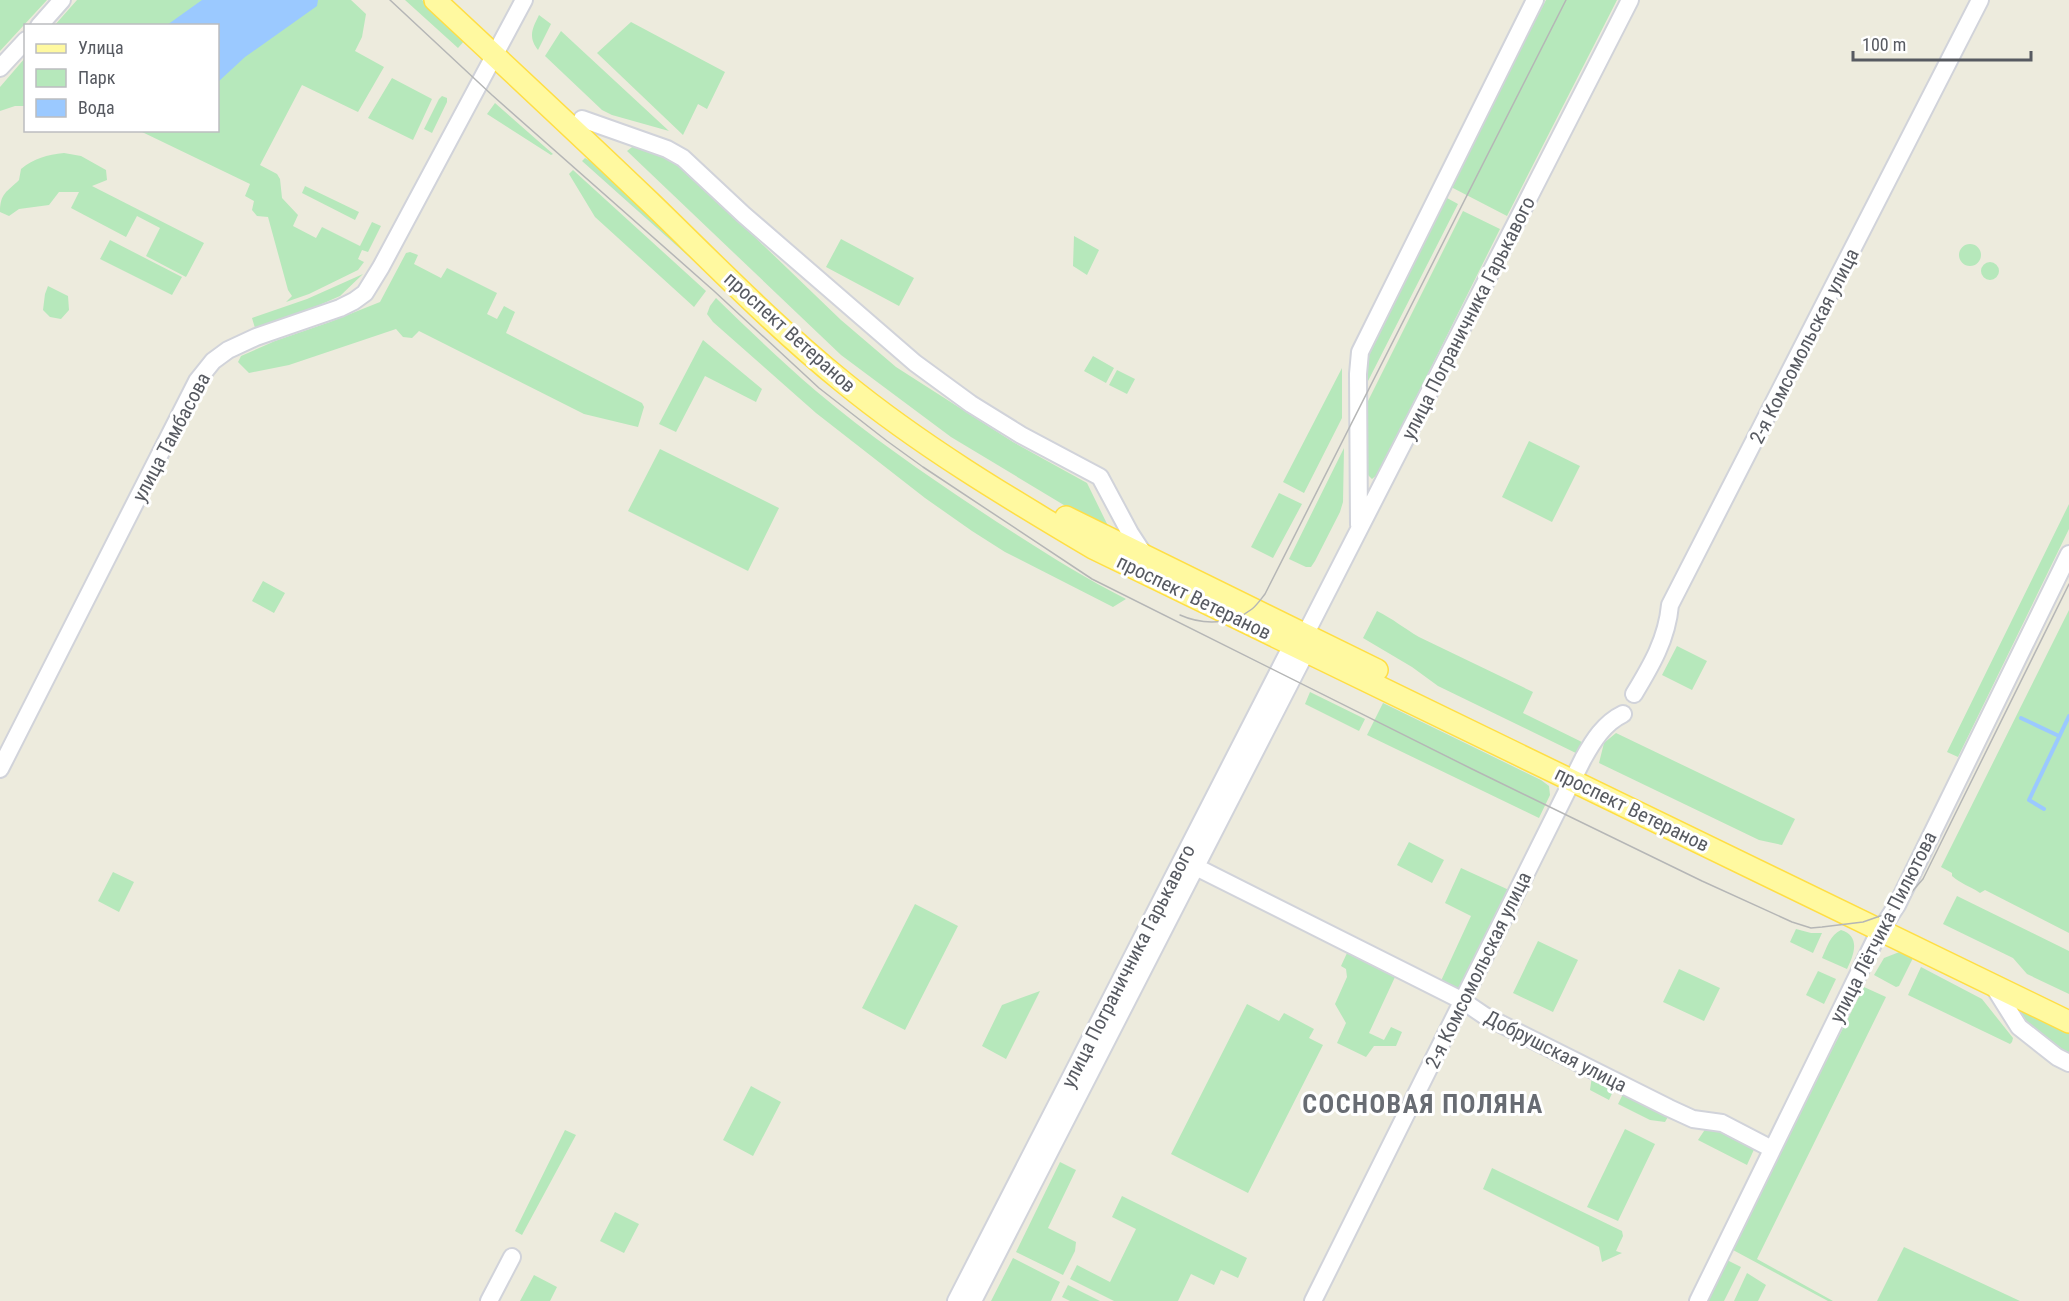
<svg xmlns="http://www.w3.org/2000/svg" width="2069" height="1301" font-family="'Roboto Condensed',sans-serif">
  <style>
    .green { fill: #b6e8bb }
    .water { fill: #9bc9ff }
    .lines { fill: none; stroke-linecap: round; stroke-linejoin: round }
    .stream { stroke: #9bc9ff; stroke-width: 4 }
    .minor-casing { stroke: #d1d3da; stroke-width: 20 }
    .major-casing { stroke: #ffde44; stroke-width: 24 }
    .minor { stroke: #fff; stroke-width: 16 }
    .major { stroke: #fff9a0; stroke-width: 21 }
    .tram { stroke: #b5b6b6; stroke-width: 1.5 }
    .labels { text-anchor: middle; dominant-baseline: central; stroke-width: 6; stroke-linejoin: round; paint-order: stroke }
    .street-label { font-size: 20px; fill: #575a61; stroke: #fff }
    .district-label { font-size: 26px; font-weight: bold; letter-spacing: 1.5px; fill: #686c73; stroke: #fff }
  </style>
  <rect width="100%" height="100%" fill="#edebdd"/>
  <path class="green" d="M 0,0 L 47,0 L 0,51 Z
    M 77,0 L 351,0 L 366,14 L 362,37 L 355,51 L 384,67 L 358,112 L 302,85 L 260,165 L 277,174 L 280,179 L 282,198 L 298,215 L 293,226 L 316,238 L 322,227 L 360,246 L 372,222 L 381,226 L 368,252 L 362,250 L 358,259 L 364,262 L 358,270 L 309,294 L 286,302 L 292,296 L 288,290 L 268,217 L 257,216 L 252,210 L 254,201 L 245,196 L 250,184 L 140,131 L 218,130 L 218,26 L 54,26 Z
    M 405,0 L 422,0 L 465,40 L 458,48 Z
    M 1546,0 L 1617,0 L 1507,216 L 1451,187 L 1451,184 Z
    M 539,15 L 551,24 L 538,50 C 528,37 532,29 539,15 Z
    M 631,22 L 725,72 L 707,109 L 698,104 L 683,135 L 597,53 Z
    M 561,31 L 669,131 L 612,115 L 602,110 L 545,56 Z
    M 25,58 L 25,106 L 15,106 L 0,111 L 0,87 Z
    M 392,78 L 432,99 L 413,140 L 368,118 Z
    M 442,96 L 447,98 L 447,102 L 432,133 L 424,129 L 439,99 Z
    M 495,103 L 553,154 L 551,155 L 487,114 Z
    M 636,144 L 681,166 L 841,320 L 896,367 L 1013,442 L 1087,483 L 1112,534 L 951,437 L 841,355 L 627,151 Z
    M 64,153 L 81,156 L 106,170 L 107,180 L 92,186 L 204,243 L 186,277 L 146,256 L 160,228 L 137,216 L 126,237 L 71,208 L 79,192 L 59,192 L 49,205 L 19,209 L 9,216 L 0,212 C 0,193 7,192 19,180 L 21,169 C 34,158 47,155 64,153 Z
    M 585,158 L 599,166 L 714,279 L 582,161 Z
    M 573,170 L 706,291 L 694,307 L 595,217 L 569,174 Z
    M 305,186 L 359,212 L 355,220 L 302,193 Z
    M 1447,198 L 1458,204 L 1366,385 L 1365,366 L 1368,352 Z
    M 1463,211 L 1500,229 L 1378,474 L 1372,479 L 1366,473 L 1365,407 Z
    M 1074,236 L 1099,250 L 1087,275 L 1073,266 Z
    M 841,239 L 914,278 L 899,306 L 826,267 Z
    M 110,240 L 182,277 L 172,295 L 100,259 Z
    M1959 255a11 11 0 1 1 22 0a11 11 0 1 1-22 0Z
    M 410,252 L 418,255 L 414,264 L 441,278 L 447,268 L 497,293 L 487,314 L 497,319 L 504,306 L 515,312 L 506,333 L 642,403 L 644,407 L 638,427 L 584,414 L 419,331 L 412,338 L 403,337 L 396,329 L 289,365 L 249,373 L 238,362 L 241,356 L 275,341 L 330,322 L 380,302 L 406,253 Z
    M1981 271a9 9 0 1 1 18 0a9 9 0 1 1-18 0Z
    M 363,274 L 340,296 L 299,314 L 255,328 L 252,318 L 307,299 Z
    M 48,286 L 68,296 L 69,310 L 61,319 L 50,317 L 43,310 L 45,294 Z
    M 716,298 C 749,330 782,362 816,391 C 873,439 935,481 997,522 C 1039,549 1081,576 1126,599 L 1113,607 L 1005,552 L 972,531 L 925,498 L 816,413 L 713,322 L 707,314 L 710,306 Z
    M 703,340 L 762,389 L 756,402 L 705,376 L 676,432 L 659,424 Z
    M 1093,356 L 1114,368 L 1106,383 L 1084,371 Z
    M 1342,368 L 1342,418 L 1304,493 L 1283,482 Z
    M 1117,370 L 1135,379 L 1127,394 L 1109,385 Z
    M 1529,441 L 1580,466 L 1552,522 L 1502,497 Z
    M 1344,448 L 1343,502 L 1340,512 L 1315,561 L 1311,567 L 1306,567 L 1289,559 Z
    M 660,449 L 779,508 L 748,571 L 628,511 Z
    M 1279,493 L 1302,504 L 1273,558 L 1251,547 Z
    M 2069,504 L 2069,529 L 1958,757 L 1947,752 Z
    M 263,581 L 285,593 L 274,613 L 252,601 Z
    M 2069,610 L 2069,933 L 1985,890 L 1980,893 C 1970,886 1961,884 1952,876 L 1952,873 L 1941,867 Z
    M 1377,611 C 1393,619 1404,628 1419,637 L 1533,692 L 1523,713 L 1588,745 L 1582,756 L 1438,686 L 1412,667 L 1363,638 Z
    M 1677,646 L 1707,661 L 1692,690 L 1662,675 Z
    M 1310,692 L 1365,719 L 1359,731 L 1305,704 Z
    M 1383,703 L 1541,780 L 1549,786 L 1550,795 L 1539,818 L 1367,735 Z
    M 1616,733 L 1795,819 L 1782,845 L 1759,840 L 1599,763 L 1604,743 Z
    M 1409,842 L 1444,860 L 1432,883 L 1397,865 Z
    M 1461,868 L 1509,890 L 1462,989 L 1457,991 L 1440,983 L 1471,916 L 1445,903 Z
    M 113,872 L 134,882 L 119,912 L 98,901 Z
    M 1957,896 L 2069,951 L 2069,994 L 2027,974 L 2013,958 L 1943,924 Z
    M 915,904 L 958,926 L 905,1030 L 862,1008 Z
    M 1796,929 L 1811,933 L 1822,933 L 1813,953 L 1790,942 Z
    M 1841,930 C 1861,936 1854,955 1847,969 L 1822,958 C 1827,947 1830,935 1841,930 Z
    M 1538,941 L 1578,960 L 1553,1012 L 1513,993 Z
    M 1902,951 L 1915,954 L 1899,986 L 1896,987 L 1874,975 L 1884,958 Z
    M 1347,953 L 1395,977 L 1369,1033 L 1384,1040 L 1391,1027 L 1402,1032 L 1396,1046 L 1374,1046 L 1366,1057 L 1337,1043 L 1346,1023 L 1335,1004 L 1347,977 L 1346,969 L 1341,966 Z
    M 1921,967 L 1982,999 L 2013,1038 L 2012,1042 L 2010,1044 L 1908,995 Z
    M 1679,969 L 1720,988 L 1704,1021 L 1663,1002 Z
    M 1818,971 L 1836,979 L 1824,1004 L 1806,995 Z
    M 1864,987 L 1886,997 L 1757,1259 L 1833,1301 L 1828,1301 L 1733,1250 L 1773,1165 Z
    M 1040,991 L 1006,1059 L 982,1046 L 1002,1005 Z
    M 2014,1003 L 2069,1028 L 2069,1054 L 2052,1046 L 2023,1023 Z
    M 1247,1004 L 1279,1021 L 1284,1013 L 1314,1029 L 1309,1038 L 1323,1045 L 1248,1193 L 1171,1154 Z
    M 1592,1076 L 1615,1087 L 1609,1100 L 1590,1090 Z
    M 751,1086 L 781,1102 L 753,1156 L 723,1140 Z
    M 1624,1092 L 1669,1115 L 1665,1122 L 1650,1120 L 1618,1104 Z
    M 1706,1128 L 1710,1128 L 1742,1142 L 1756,1145 L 1747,1165 L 1698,1140 Z
    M 1625,1129 L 1655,1144 L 1618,1221 L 1587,1207 Z
    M 565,1130 L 576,1135 L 522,1235 L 515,1231 Z
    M 1060,1162 L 1076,1170 L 1048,1228 L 1076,1242 L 1075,1251 L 1063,1275 L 1016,1252 Z
    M 1492,1168 L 1622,1231 L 1623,1236 L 1616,1251 L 1622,1253 L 1602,1262 L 1599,1247 L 1483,1189 Z
    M 1122,1196 L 1247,1258 L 1238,1278 L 1221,1270 L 1214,1285 L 1191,1274 L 1178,1301 L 1114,1301 L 1070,1279 L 1077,1265 L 1110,1282 L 1136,1229 L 1112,1217 Z
    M 615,1212 L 639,1224 L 624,1253 L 600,1241 Z
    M 1904,1247 L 2020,1301 L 1877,1301 Z
    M 1013,1258 L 1060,1282 L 1051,1301 L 991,1301 Z
    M 1727,1260 L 1741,1267 L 1724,1301 L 1707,1301 Z
    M 1747,1273 L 1766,1285 L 1758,1301 L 1734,1301 Z
    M 534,1275 L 557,1287 L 550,1301 L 520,1301 Z
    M 1068,1285 L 1100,1301 L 1070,1301 L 1062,1297 Z"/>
  <path class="water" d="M 202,0 L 318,0 L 317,6 L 245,57 L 218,82 L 218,26 L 167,25 Z"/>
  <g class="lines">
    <path class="stream" d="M 2021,718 L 2059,736
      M 2044,809 L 2029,800 L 2069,716"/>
    <g class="minor-casing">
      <path id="minor" d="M 39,26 L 62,0
        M 0,68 L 26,40
        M 582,119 L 667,149 L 683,158 L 744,215 L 915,363 L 971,404 L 1021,435 L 1100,477 L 1130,533 L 1145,556
        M 1359,525 L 1358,374 L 1360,352 L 1535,0
        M 1634,694 C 1651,666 1667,639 1670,605 L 1980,0
        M 0,769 L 197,381 L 213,361 L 228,350 L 256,337 L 340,308 L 354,301 L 365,293 L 381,267 L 524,0
        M 1188,863 L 1463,1001 L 1485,1016 L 1669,1108 L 1693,1119 L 1722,1123 L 1772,1149
        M 1992,984 L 2019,1027 L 2057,1057 L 2069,1063
        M 489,1301 L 512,1257
        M 956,1301 L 1292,645 L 1305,635 L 1630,0
        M 973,1301 L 1306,652 L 1306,642
        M 1313,1301 L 1583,759 C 1593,741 1604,723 1623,714
        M 1698,1301 L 1878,934 L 1897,905 L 2069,554"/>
    </g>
    <g class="major-casing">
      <path id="major" d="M 435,0 C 507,67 579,134 650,202 C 713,263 775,327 843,382 C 920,445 1007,497 1093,548 L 2069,1022
        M 1066,517 L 1377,670"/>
    </g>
    <use href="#minor" class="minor"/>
    <use href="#major" class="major"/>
    <path class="tram" d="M 390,0 L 492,95 L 714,291 L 819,388 L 887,441 L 923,467 L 1092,579 L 1472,769 L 1702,881 L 1792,922 L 1811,928 L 1822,927 L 1863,922 L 1883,915 L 1909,895 L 1923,879 L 2069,584
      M 1180,615 C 1202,625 1232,625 1252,609 C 1257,605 1261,599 1265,594 L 1566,0"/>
  </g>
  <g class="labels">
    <g class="street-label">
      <text transform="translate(1468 318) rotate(-63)">улица Пограничника Гарькавого</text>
      <text transform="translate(790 332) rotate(42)">проспект Ветеранов</text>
      <text transform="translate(1804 346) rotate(-63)">2-я Комсомольская улица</text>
      <text transform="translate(171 437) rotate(-62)">улица Тамбасова</text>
      <text transform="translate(1194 597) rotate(26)">проспект Ветеранов</text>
      <text transform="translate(1632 809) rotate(26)">проспект Ветеранов</text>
      <text transform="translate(1883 927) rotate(-63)">улица Лётчика Пилютова</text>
      <text transform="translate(1128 966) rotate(-63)">улица Пограничника Гарькавого</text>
      <text transform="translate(1478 970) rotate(-64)">2-я Комсомольская улица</text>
      <text transform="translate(1556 1051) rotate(27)">Добрушская улица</text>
    </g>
    <g class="district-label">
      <text x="1423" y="1104">СОСНОВАЯ ПОЛЯНА</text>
    </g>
  </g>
  <rect x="24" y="24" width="195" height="108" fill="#ffffff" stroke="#bcbdc0" stroke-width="1.5"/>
  <rect x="36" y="44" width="30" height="9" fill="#fff9a0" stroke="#bcbdc0" stroke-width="1.5"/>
  <text x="78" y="54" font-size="18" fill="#575a61">Улица</text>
  <rect x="36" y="69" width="30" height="18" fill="#b6e8bb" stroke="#bcbdc0" stroke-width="1.5"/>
  <text x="78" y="84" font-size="18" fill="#575a61">Парк</text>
  <rect x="36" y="99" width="30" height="18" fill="#9bc9ff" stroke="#bcbdc0" stroke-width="1.5"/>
  <text x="78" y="114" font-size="18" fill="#575a61">Вода</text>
  <path d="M1853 51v9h178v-9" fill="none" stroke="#575a61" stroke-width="3"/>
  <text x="1862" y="51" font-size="18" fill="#575a61" stroke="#ffffff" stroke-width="4.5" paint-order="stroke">100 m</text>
</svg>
